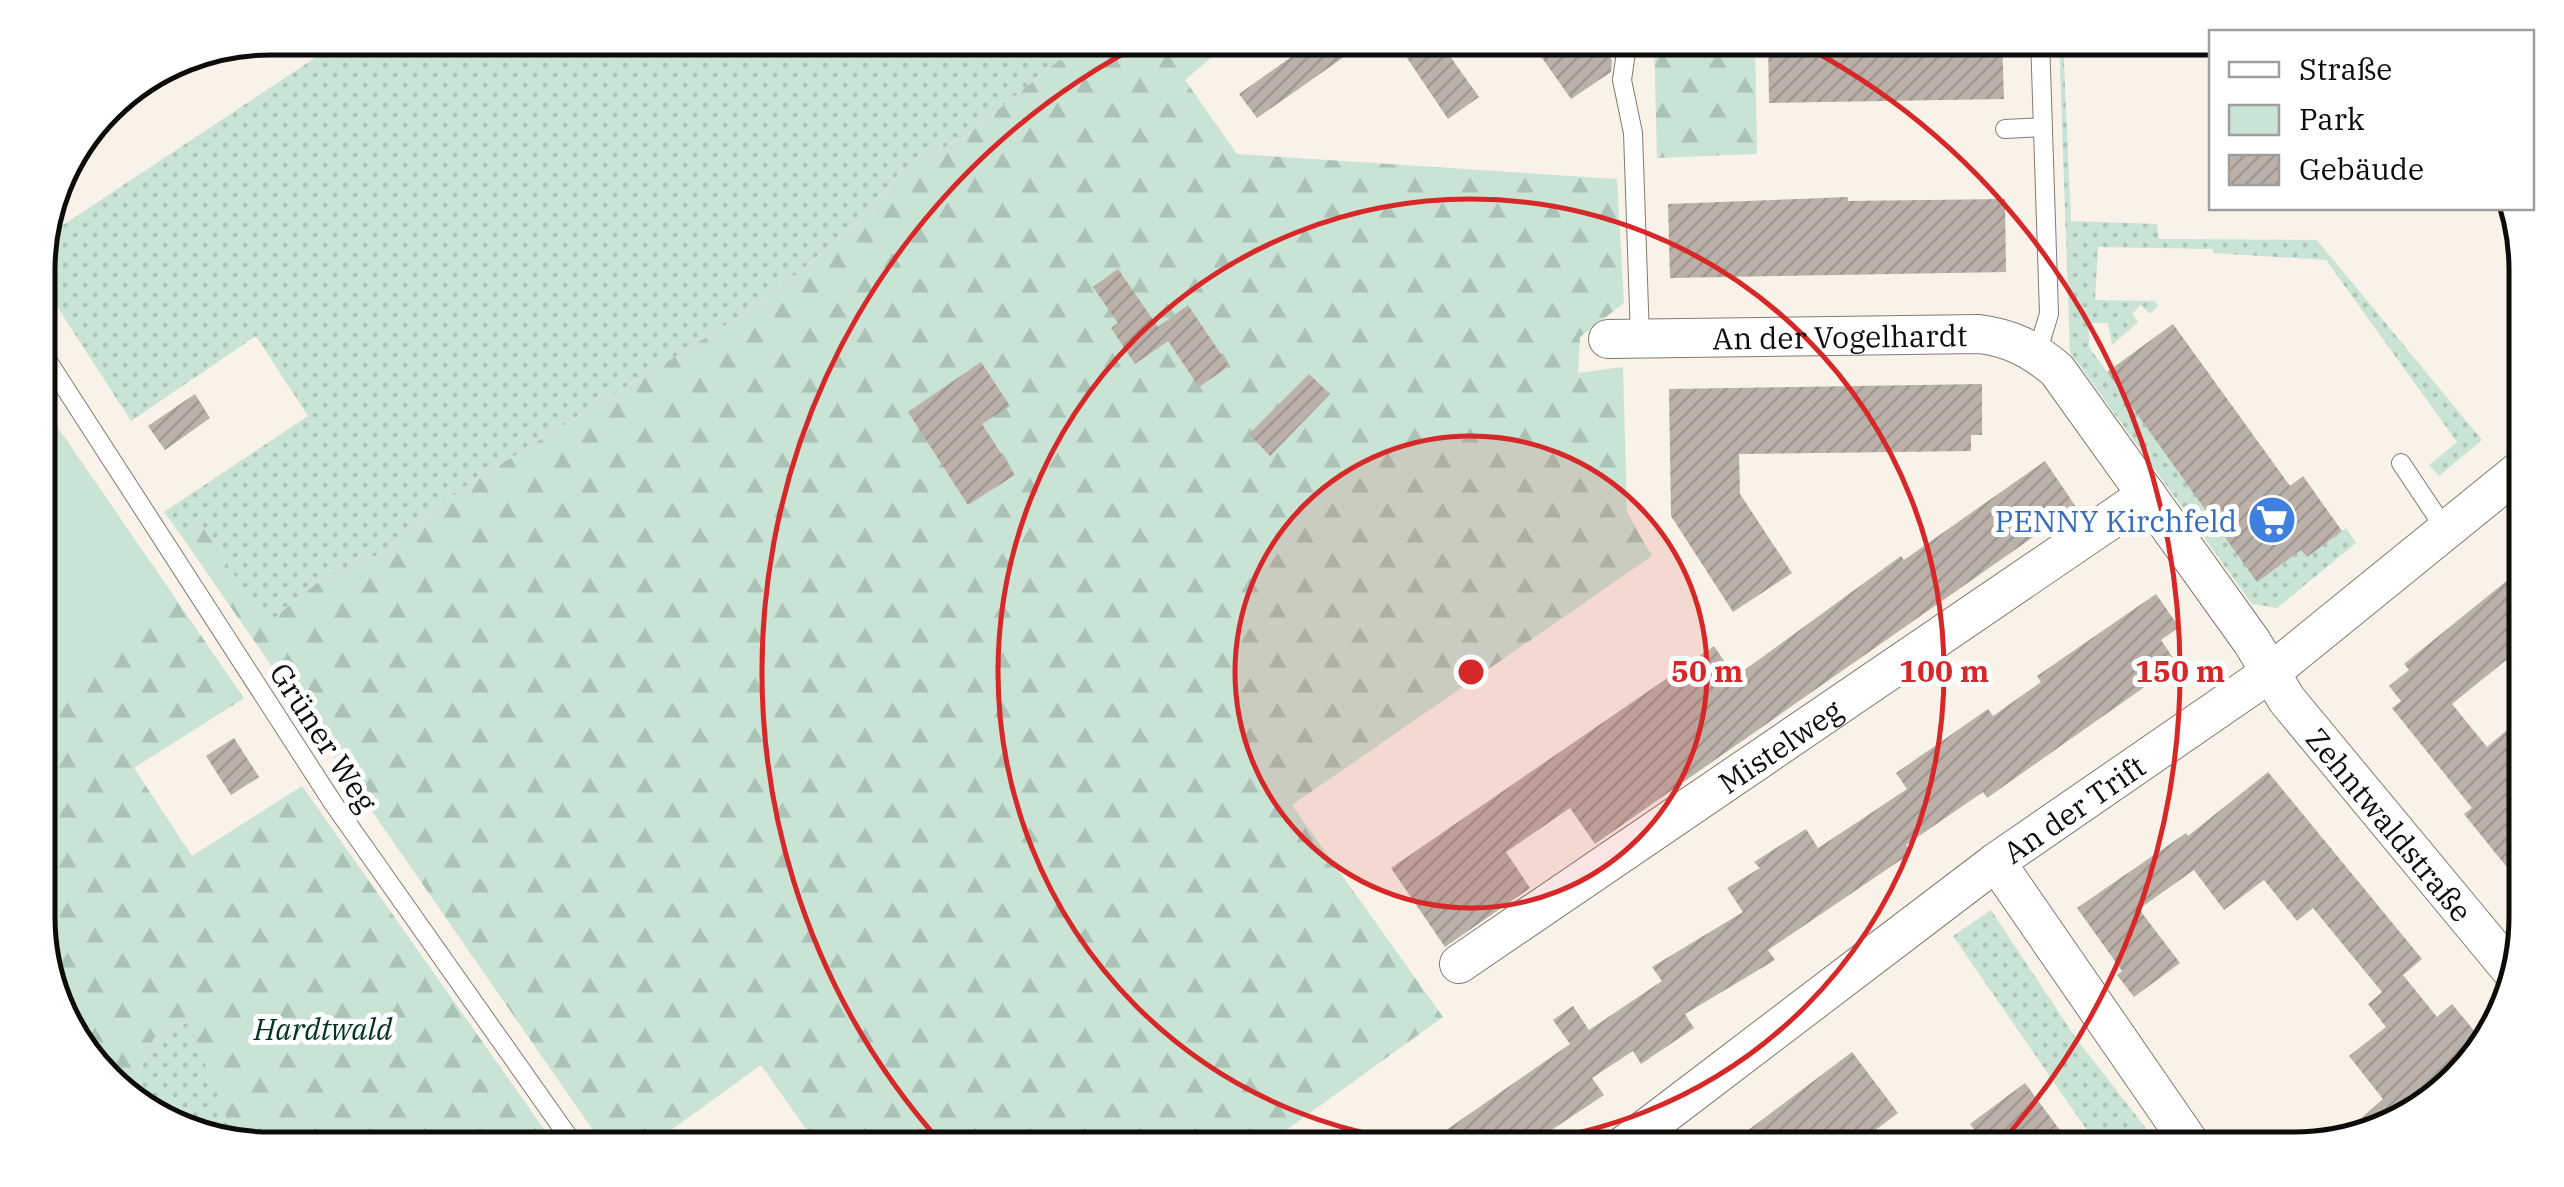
<svg xmlns="http://www.w3.org/2000/svg" width="2564" height="1187" font-family="'IBM Plex Serif',serif">
  <style>
    .grass { fill: url(#grass-dots) }
    .forest { fill: url(#forest-firs) }
    .park { fill: #c9e3d5 }
    .building { fill: url(#building-hatch) }
    .lines { fill: none; stroke-linecap: round; stroke-linejoin: round }
    .service-casing { stroke: #817b72; stroke-width: 20 }
    .minor-casing { stroke: #817b72; stroke-width: 40 }
    .service { stroke: #fff; stroke-width: 18 }
    .minor { stroke: #fff; stroke-width: 38 }
    .ring { fill: none; stroke: #d62828; stroke-width: 5 }
    .labels { text-anchor: middle; dominant-baseline: central; stroke-width: 10; stroke-linejoin: round; paint-order: stroke }
    .street-label { font-size: 30px; fill: #0e0c09; stroke: #fff }
    .shop-label { font-size: 30px; fill: #366cbe; stroke: #fff; text-anchor: end }
    .park-label { font-size: 30px; font-style: italic; fill: #003421; stroke: #fff }
    .rim { fill: none; stroke: #0e0c09; stroke-width: 5 }
    .centre { fill: #d62828; stroke: #fff; stroke-width: 5 }
    .ring-label { font-size: 30px; text-anchor: middle; font-weight: bold; fill: #d62828; stroke: #fff; stroke-width: 10; stroke-linejoin: round; paint-order: stroke }
  </style>
  <defs>
    <pattern id="grass-dots" width="8" height="8" patternUnits="userSpaceOnUse" patternTransform="scale(2.5)"><rect width="8" height="8" fill="#c9e3d5"/><path d="M2 2h.1M6 6h.1" fill="none" stroke="#abc2b6" stroke-width="1.8" stroke-linecap="round"/></pattern>
    <pattern id="forest-firs" width="22" height="20" patternUnits="userSpaceOnUse" patternTransform="scale(2.5)"><rect width="22" height="20" fill="#c9e3d5"/><path d="M5 1l3.5 6h-7zM16 11l3.5 6h-7z" fill="#abc2b6"/></pattern>
    <pattern id="building-hatch" width="6" height="6" patternUnits="userSpaceOnUse" patternTransform="scale(2.5)"><rect width="6" height="6" fill="#bbb1a9"/><path d="M-1 1l2-2M0 6l6-6M5 7l2-2" fill="none" stroke="#a09790"/></pattern>
  </defs>
  <rect width="100%" height="100%" fill="#f9f2e8"/>
  <path class="grass" d="M 345,38 L 1101,38 L 1082,52 L 1058,61 L 966,136 L 901,170 L 872,212 L 760,304 L 464,487 L 386,551 L 321,580 L 267,625 L 199,523 L 180,534 L 164,512 L 308,416 L 256,336 L 131,421 L 38,277 L 42,239 Z
    M 2059,38 L 2063,38 L 2071,221 L 2157,224 L 2159,239 L 2317,240 L 2482,440 L 2439,476 L 2429,465 L 2457,442 L 2326,260 L 2213,253 L 2213,249 L 2098,247 L 2095,300 L 2155,301 L 2158,306 L 2150,314 L 2141,305 L 2132,314 L 2138,322 L 2112,345 L 2108,323 L 2089,323 L 2089,347 L 2257,581 L 2301,550 L 2307,556 L 2346,528 L 2356,543 L 2277,608 L 2252,604 L 2070,352 Z
    M 1991,910 L 2075,1037 L 2162,1149 L 2100,1149 L 1953,936 Z
    M 189,1022 L 234,1131 L 237,1143 L 181,1132 L 130,1093 L 155,1036 Z"/>
  <path class="forest" d="M 1101,38 L 1234,38 L 1185,80 L 1237,154 L 1617,179 L 1624,303 L 1580,337 L 1578,373 L 1623,367 L 1627,512 L 1652,556 L 1292,805 L 1443,1017 L 1260,1149 L 820,1149 L 761,1065 L 645,1149 L 606,1149 L 180,534 L 199,522 L 267,624 L 321,580 L 386,551 L 464,487 L 760,304 L 872,212 L 901,170 L 966,136 L 1058,61 L 1082,52 Z
    M 1654,38 L 1755,38 L 1757,154 L 1657,158 Z
    M 38,399 L 244,698 L 134,768 L 192,856 L 302,786 L 558,1149 L 270,1149 L 237,1143 L 188,1022 L 155,1036 L 130,1093 L 85,1058 L 40,948 Z"/>
  <path class="park" d="M 38,399 L 175,598 L 39,694 Z"/>
  <path class="building" d="M 1318,38 L 1371,38 L 1257,118 L 1239,94 Z
    M 1423,38 L 1437,38 L 1479,97 L 1448,119 L 1403,52 Z
    M 1528,38 L 1597,38 L 1612,60 L 1611,72 L 1571,99 Z
    M 1768,38 L 2002,38 L 2004,99 L 1769,103 Z
    M 1848,197 L 1848,201 L 2005,199 L 2006,272 L 1670,278 L 1668,204 Z
    M 1118,269 L 1158,327 L 1188,305 L 1229,366 L 1199,387 L 1168,341 L 1135,364 L 1111,328 L 1118,323 L 1093,287 Z
    M 2173,324 L 2290,486 L 2303,476 L 2342,531 L 2307,557 L 2301,550 L 2257,582 L 2107,372 Z
    M 981,362 L 1010,406 L 982,424 L 1015,475 L 968,505 L 908,412 Z
    M 1309,374 L 1330,394 L 1270,456 L 1249,434 Z
    M 1982,384 L 1982,435 L 1971,435 L 1971,451 L 1739,454 L 1740,494 L 1792,573 L 1733,612 L 1671,516 L 1669,389 Z
    M 195,394 L 210,418 L 165,450 L 148,426 Z
    M 2045,461 L 2076,507 L 1595,844 L 1570,808 L 1506,852 L 1530,888 L 1445,947 L 1391,868 L 1714,646 L 1735,677 L 1901,556 L 1904,560 Z
    M 2525,566 L 2526,644 L 2452,704 L 2487,747 L 2526,714 L 2526,891 L 2464,814 L 2472,808 L 2392,708 L 2401,701 L 2389,686 L 2409,670 L 2404,664 Z
    M 2156,594 L 2179,627 L 2161,640 L 2177,664 L 1987,798 L 1983,792 L 1906,845 L 1911,853 L 1768,950 L 1775,960 L 1685,1014 L 1694,1028 L 1641,1064 L 1633,1051 L 1592,1078 L 1604,1095 L 1523,1149 L 1419,1149 L 1570,1044 L 1553,1020 L 1573,1006 L 1589,1030 L 1662,981 L 1652,967 L 1743,912 L 1727,888 L 1760,868 L 1754,862 L 1806,829 L 1818,848 L 1853,825 L 1907,789 L 1896,773 L 1988,709 L 1993,716 L 2041,682 L 2037,676 Z
    M 234,738 L 259,777 L 231,795 L 206,756 Z
    M 2268,772 L 2422,959 L 2403,975 L 2437,1017 L 2452,1004 L 2481,1039 L 2423,1110 L 2338,1139 L 2383,1099 L 2349,1056 L 2386,1027 L 2368,1004 L 2382,992 L 2313,908 L 2297,921 L 2264,880 L 2224,910 L 2194,870 L 2139,909 L 2180,963 L 2134,997 L 2117,975 L 2122,971 L 2077,908 L 2186,833 L 2188,836 Z
    M 1852,1052 L 1898,1113 L 1866,1137 L 1875,1149 L 1723,1149 Z
    M 2025,1083 L 2074,1149 L 1989,1149 L 1970,1124 Z"/>
  <g class="lines">
    <g class="service-casing">
      <path id="service" d="M 1628,38 L 1622,80 L 1633,133 L 1640,338
        M 2005,129 L 2043,127
        M 38,346 L 333,803 L 577,1149
        M 2037,353 L 2049,314 L 2040,38
        M 2401,463 L 2447,532"/>
    </g>
    <g class="minor-casing">
      <g id="minor">
        <path id="s1" d="M 1608,339 L 1979,334 C 2011,338 2032,349 2057,370 L 2252,642 L 2287,700 L 2515,975"/>
        <path d="M 1996,862 L 2194,1149"/>
        <path id="s2" d="M 1459,964 L 2147,495"/>
        <path id="s3" d="M 1619,1149 L 1996,862 L 2270,673 L 2525,466"/>
      </g>
    </g>
    <use href="#service" class="service"/>
    <use href="#minor" class="minor"/>
  </g>
  <circle cx="1471" cy="672" r="236" fill="#d62828" fill-opacity=".12"/>
  <g class="ring">
    <circle cx="1471" cy="672" r="236"/>
    <circle cx="1471" cy="672" r="473"/>
    <path d="M944 1146A709 709 0 0 1 1149 40M1793 40A709 709 0 0 1 1998 1146"/>
  </g>
  <defs>
    <g id="supermarket-disc" transform="scale(2.5)"><circle r="9.5" fill="#3f7fe0" stroke="#fff"/><path d="M-6-5.5h2.5l.6 2H6L4.5 2H-2.5L-4.4-4H-6ZM-1.5 3.2a1.3 1.3 0 1 0 .1 0ZM3 3.2a1.3 1.3 0 1 0 .1 0Z" fill="#fff"/></g>
  </defs>
  <g fill-rule="evenodd">
    <use href="#supermarket-disc" x="2272" y="520"/>
  </g>
  <g class="labels">
    <g class="street-label">
      <text stroke="none"><textPath href="#s1" startOffset="232">An der Vogelhardt</textPath></text>
      <text transform="translate(324 737) rotate(57)">Grüner Weg</text>
      <text stroke="none"><textPath href="#s2" startOffset="388">Mistelweg</textPath></text>
      <text stroke="none"><textPath href="#s3" startOffset="568">An der Trift</textPath></text>
      <text stroke="none"><textPath href="#s1" startOffset="1022">Zehntwaldstraße</textPath></text>
    </g>
    <g class="shop-label">
      <text x="2237" y="520">PENNY Kirchfeld</text>
    </g>
    <g class="park-label">
      <text x="323" y="1028">Hardtwald</text>
    </g>
  </g>
  <path d="M0 0H2564V1187H0ZM270 55H2294A215 215 0 0 1 2509 270V917A215 215 0 0 1 2294 1132H270A215 215 0 0 1 55 917V270A215 215 0 0 1 270 55Z" fill="#fff" fill-rule="evenodd"/>
  <path class="rim" d="M270 55H2294A215 215 0 0 1 2509 270V917A215 215 0 0 1 2294 1132H270A215 215 0 0 1 55 917V270A215 215 0 0 1 270 55Z"/>
  <circle cx="1471" cy="672" r="15" class="centre"/>
  <g class="ring-label">
    <text x="1707" y="682">50 m</text>
    <text x="1944" y="682">100 m</text>
    <text x="2180" y="682">150 m</text>
  </g>
  <rect x="2209" y="30" width="325" height="180" fill="#ffffff" stroke="#9f9e9d" stroke-width="2.5"/>
  <rect x="2229" y="62" width="50" height="15" fill="#ffffff" stroke="#9f9e9d" stroke-width="2.5"/>
  <text x="2299" y="80" font-size="30" fill="#0e0c09">Straße</text>
  <rect x="2229" y="105" width="50" height="30" fill="#c9e3d5" stroke="#9f9e9d" stroke-width="2.5"/>
  <text x="2299" y="130" font-size="30" fill="#0e0c09">Park</text>
  <rect x="2229" y="155" width="50" height="30" fill="url(#building-hatch)" stroke="#9f9e9d" stroke-width="2.5"/>
  <text x="2299" y="180" font-size="30" fill="#0e0c09">Gebäude</text>
</svg>
